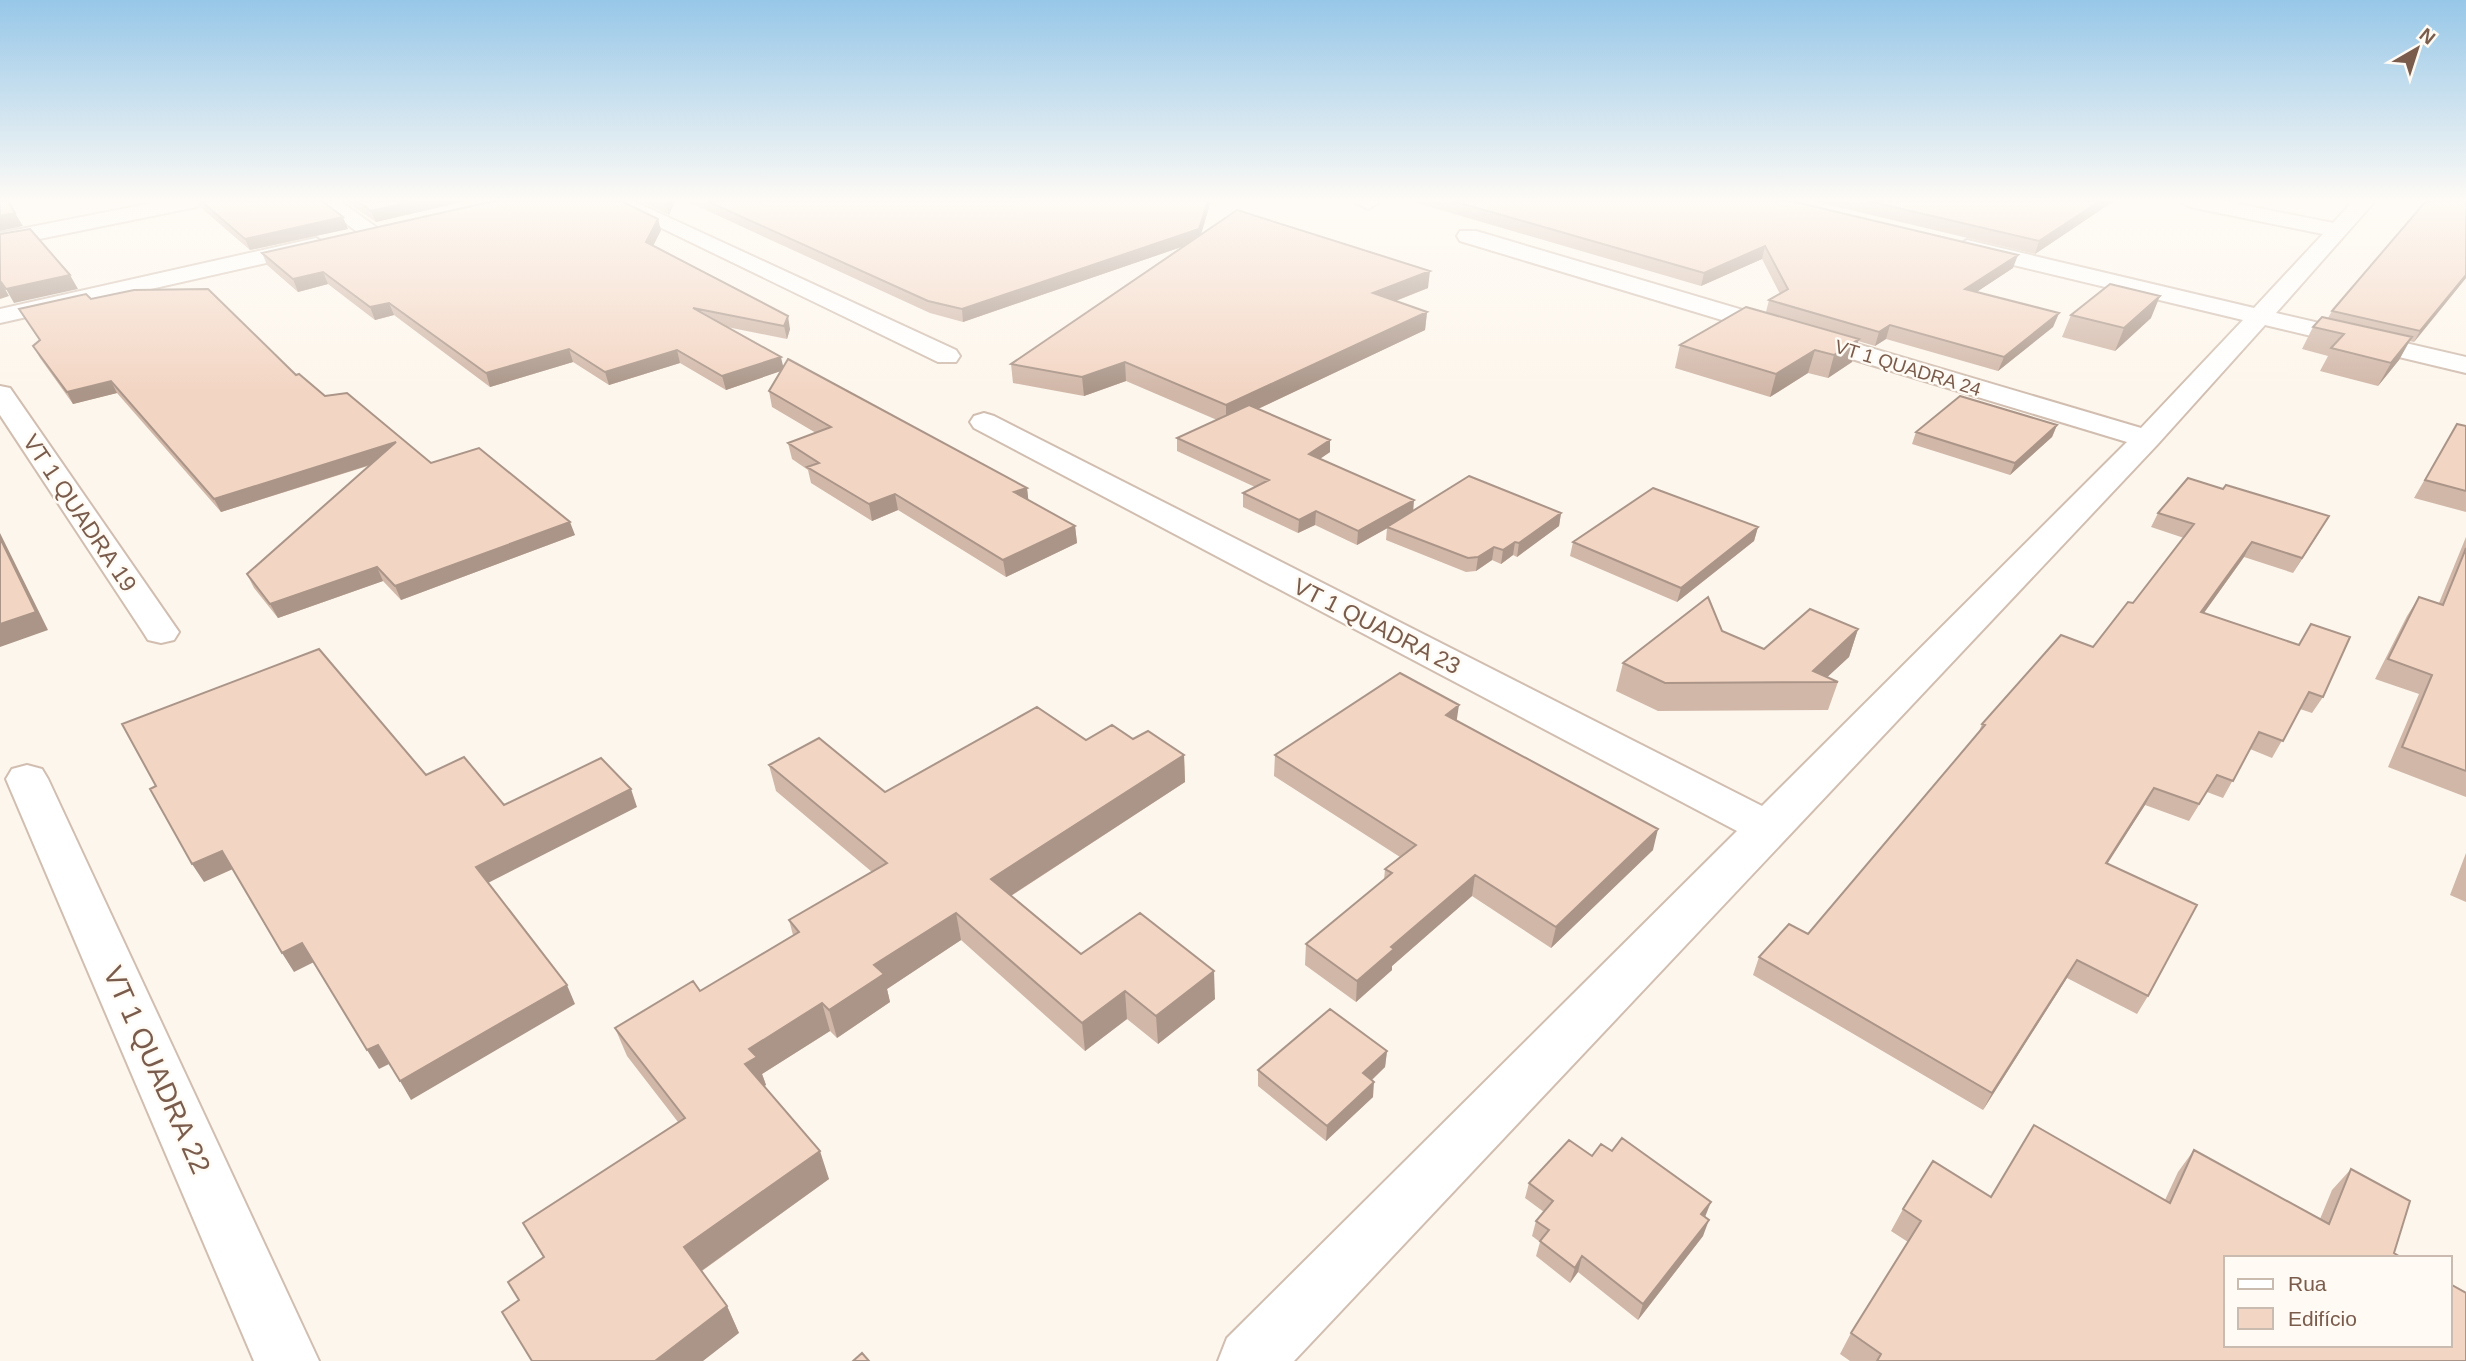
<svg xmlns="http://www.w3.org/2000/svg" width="2466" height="1361" font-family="Arial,sans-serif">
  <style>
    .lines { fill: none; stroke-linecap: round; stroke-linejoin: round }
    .minor-casing { stroke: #d1beb0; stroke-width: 4 }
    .minor { fill: #fff; fill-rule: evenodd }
    .wall { fill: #d1b7a8 }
    .shaded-wall { fill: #aa9588 }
    .building { fill: #f3d5c3; stroke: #aa9588; stroke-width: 2 }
    .labels { text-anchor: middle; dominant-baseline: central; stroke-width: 5; stroke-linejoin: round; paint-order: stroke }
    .far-street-label { font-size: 19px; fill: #7a5c4d; stroke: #fffaf3 }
    .street-label { font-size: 23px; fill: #7a5c4d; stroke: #fffaf3 }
    .near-street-label { font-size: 28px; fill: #7a5c4d; stroke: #fffaf3 }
  </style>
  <rect width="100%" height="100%" fill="#fdf6ec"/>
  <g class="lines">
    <g class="minor-casing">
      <path id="minor" d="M 163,201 L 206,201 L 196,207 L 0,247 L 0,233 Z
        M 316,201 L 340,201 L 383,232 L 380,237 L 364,237 Z
        M 606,201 L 633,201 L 956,350 L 960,356 L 956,362 L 938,362 Z
        M 1352,201 L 1377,201 L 1378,203 L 1368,209 Z
        M 2180,201 L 2223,201 L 2333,223 L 2353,201 L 2375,201 L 2276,313 L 2466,357 L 2466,373 L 2265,325 L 2157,445 L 1294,1361 L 1218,1361 L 1227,1338 L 1737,831 L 974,428 L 970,422 L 974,416 L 984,413 L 994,416 L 1762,806 L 2127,442 L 1460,241 L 1457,236 L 1460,231 L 1476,231 L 2141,428 L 2243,320 L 1959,252 L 1956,247 L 1967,240 L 2254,308 L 2323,234 L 2190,207 Z
        M 316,238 L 327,245 L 324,250 L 0,323 L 0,309 Z
        M 0,386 L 10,388 L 179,632 L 174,640 L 161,643 L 148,640 L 143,632 L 0,415 Z
        M 27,765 L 42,769 L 48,779 L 319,1361 L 254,1361 L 6,779 L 12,769 Z"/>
    </g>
    <use href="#minor" class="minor"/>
  </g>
  <path class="wall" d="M 197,201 L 322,201 L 348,229 L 250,250 L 200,207 Z
    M 345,201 L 466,201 L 376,222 Z
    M 640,201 L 675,201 L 669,215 Z
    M 686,201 L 1211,201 L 1201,234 L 1428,288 L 1396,301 L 1427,312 L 1425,330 L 1258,409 L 1330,440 L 1330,452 L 1320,459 L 1413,511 L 1561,513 L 1559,526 L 1517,557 L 1513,555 L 1501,564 L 1492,560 L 1476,571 L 1466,572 L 1386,540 L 1387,528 L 1357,545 L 1315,525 L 1298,533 L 1243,507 L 1243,493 L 1255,487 L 1177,451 L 1177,438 L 1217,420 L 1126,381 L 1084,396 L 1013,383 L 1011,364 L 1184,246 L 963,322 L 930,313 Z
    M 1410,201 L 1791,201 L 2013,268 L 1976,292 L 2059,313 L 2053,327 L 1998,371 L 1886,339 L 1875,346 L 1858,341 L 1852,362 L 1828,378 L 1808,373 L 1770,397 L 1675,368 L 1680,345 L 1766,312 L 1769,300 L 1780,294 L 1762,259 L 1701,286 Z
    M 1812,201 L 2114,201 L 2035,254 Z
    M 661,230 L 653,246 L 790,329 L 787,339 L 727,327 L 783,366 L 1027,488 L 1028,500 L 1075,526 L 1077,543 L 1006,577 L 898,510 L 872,521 L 811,483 L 808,470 L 792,459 L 788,443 L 816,433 L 772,407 L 769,391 L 780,371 L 726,390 L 680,363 L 609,385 L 573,362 L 490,387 L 394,315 L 375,320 L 328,284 L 298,292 L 267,265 L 262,253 Z
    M 2466,278 L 2414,342 L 2409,341 L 2399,360 L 2378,386 L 2320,371 L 2328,356 L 2302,349 L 2313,327 L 2328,318 L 2332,311 Z
    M 91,299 L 296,375 L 325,396 L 431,463 L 575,535 L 401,600 L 383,581 L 278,618 L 254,588 L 247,574 L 371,465 L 221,512 L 117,393 L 73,404 L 40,358 L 33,346 L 40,341 L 19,309 Z
    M 2071,315 L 2151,318 L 2115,351 L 2062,337 Z
    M 2457,424 L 2466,426 L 2466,512 L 2414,498 Z
    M 2057,425 L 2052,437 L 2010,475 L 1912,444 L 1916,432 Z
    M 2223,489 L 2329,516 L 2293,573 L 2244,557 L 2204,613 L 2323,697 L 2312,713 L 2300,709 L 2272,758 L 2250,749 L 2223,798 L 2207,792 L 2189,821 L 2145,805 L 2107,863 L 2148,996 L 2137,1014 L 2067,978 L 1983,1110 L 1753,975 L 1759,957 L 1808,934 L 1978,734 L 1982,724 L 2093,647 L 2133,603 L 2184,538 L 2151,527 L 2158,513 Z
    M 1758,527 L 1754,541 L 1677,602 L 1570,556 L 1573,542 Z
    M 2466,537 L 2466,797 L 2388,767 L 2419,694 L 2375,679 L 2407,616 L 2419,597 L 2439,603 Z
    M 1858,629 L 1849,657 L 1827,677 L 1838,682 L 1828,710 L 1658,711 L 1616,691 L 1623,663 L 1722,631 L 1764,649 Z
    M 1457,721 L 1653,850 L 1551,948 L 1472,896 L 1392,966 L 1392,970 L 1356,1002 L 1305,965 L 1306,944 L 1384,880 L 1385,869 L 1400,857 L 1274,776 L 1275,755 Z
    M 1133,739 L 1184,755 L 1185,782 L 1011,896 L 1081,954 L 1215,999 L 1158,1044 L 1127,1019 L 1085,1051 L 961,940 L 887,989 L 890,1002 L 837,1038 L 830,1031 L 762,1074 L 766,1085 L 764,1086 L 829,1179 L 702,1271 L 727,1306 L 739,1333 L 519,1300 L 543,1257 L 523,1223 L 678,1122 L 627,1056 L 615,1028 L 700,991 L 793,935 L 789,920 L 872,872 L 776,791 L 769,765 L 885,792 L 1086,740 Z
    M 2466,853 L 2466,902 L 2450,895 Z
    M 1387,1051 L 1385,1067 L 1372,1080 L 1373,1097 L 1326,1141 L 1258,1086 L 1258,1070 Z
    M 2194,1150 L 2320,1219 L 2332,1190 L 2351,1169 L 2394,1253 L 2466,1361 L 1850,1361 L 1840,1354 L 1851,1333 L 1908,1242 L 1891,1231 L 1903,1209 L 1991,1197 L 2165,1200 L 2178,1172 Z
    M 1592,1156 L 1706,1217 L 1703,1236 L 1638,1320 L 1578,1272 L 1570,1283 L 1536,1256 L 1540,1242 L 1532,1236 L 1536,1221 L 1544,1212 L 1525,1198 L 1529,1183 Z"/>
  <path class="shaded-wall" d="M 414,201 L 466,201 L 376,222 L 371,211 Z
    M 667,201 L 675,201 L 669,215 L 666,204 Z
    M 1208,201 L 1211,201 L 1199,241 L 963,322 L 962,309 Z
    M 2100,201 L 2114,201 L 2035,254 L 2039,241 Z
    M 15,213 L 23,226 L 0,231 L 0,216 Z
    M 343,217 L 348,229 L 250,250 L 245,239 Z
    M 658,219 L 661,230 L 649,254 L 646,242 Z
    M 1765,246 L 1762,259 L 1701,286 L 1704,273 Z
    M 2018,255 L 2013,268 L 1960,303 L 1965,289 Z
    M 1430,271 L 1428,288 L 1372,310 L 1373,293 Z
    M 323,272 L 328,284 L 298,292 L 293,279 Z
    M 70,275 L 78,289 L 14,303 L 6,289 Z
    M 2466,275 L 2466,278 L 2414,342 L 2420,331 Z
    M 0,282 L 1,282 L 9,296 L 0,299 Z
    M 2160,296 L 2151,318 L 2115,351 L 2124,328 Z
    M 389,303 L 394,315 L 375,320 L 370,307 Z
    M 1427,312 L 1425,330 L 1226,424 L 1226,405 Z
    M 2059,313 L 2053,327 L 1998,371 L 2004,357 Z
    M 788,316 L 790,329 L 787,339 L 784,326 Z
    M 1890,325 L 1886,339 L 1875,346 L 1879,332 Z
    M 2412,337 L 2399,360 L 2378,386 L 2391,363 Z
    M 1859,339 L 1852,362 L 1828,378 L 1834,355 Z
    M 569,349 L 573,362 L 490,387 L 486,373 Z
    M 677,350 L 680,363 L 609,385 L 605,372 Z
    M 1815,350 L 1808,373 L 1770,397 L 1776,374 Z
    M 781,357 L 784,370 L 726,390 L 722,376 Z
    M 1125,362 L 1126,381 L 1084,396 L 1082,377 Z
    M 111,381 L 117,393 L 73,404 L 67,392 Z
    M 2057,425 L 2052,437 L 2010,475 L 2015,463 Z
    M 1330,440 L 1330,452 L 1309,466 L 1309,454 Z
    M 396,442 L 401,455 L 221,512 L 214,499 Z
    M 1027,488 L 1029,505 L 1014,492 Z
    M 895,494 L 898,510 L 872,521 L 869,504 Z
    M 1414,500 L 1413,514 L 1357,545 L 1358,531 Z
    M 1316,511 L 1315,525 L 1298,533 L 1299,520 Z
    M 1561,513 L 1559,526 L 1517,557 L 1519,543 Z
    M 2329,516 L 2320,531 L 2293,573 L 2302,558 Z
    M 570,522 L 575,535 L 401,600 L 395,586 Z
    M 1075,526 L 1077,543 L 1006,577 L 1003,560 Z
    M 1758,527 L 1754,541 L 1677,602 L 1681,588 Z
    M 0,533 L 48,630 L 0,647 Z
    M 1515,542 L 1513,555 L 1501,564 L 1503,550 Z
    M 2252,542 L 2244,557 L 2193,628 L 2201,612 Z
    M 1494,547 L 1492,560 L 1476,571 L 1478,557 Z
    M 377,567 L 383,581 L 278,618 L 270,604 Z
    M 1858,629 L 1849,657 L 1822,682 L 1813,671 Z
    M 1459,705 L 1456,725 L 1446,715 Z
    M 1184,755 L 1185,782 L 995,906 L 991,879 Z
    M 2154,788 L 2145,805 L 2097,880 L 2106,863 Z
    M 631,789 L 637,807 L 484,885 L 476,867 Z
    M 1658,829 L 1653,850 L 1551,948 L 1556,927 Z
    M 222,851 L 233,869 L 204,882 L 192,864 Z
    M 1475,875 L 1472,896 L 1392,966 L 1392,970 L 1356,1002 L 1357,981 L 1391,947 Z
    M 956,913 L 961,940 L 887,989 L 890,1002 L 837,1038 L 829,1010 L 874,965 Z
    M 302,943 L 314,962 L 294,972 L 282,953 Z
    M 2077,960 L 2067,978 L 1983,1110 L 1992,1093 Z
    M 1214,971 L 1215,999 L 1158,1044 L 1156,1016 Z
    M 567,985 L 575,1004 L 411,1100 L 400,1081 Z
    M 1125,991 L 1127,1019 L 1085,1051 L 1082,1023 Z
    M 822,1003 L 830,1031 L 762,1074 L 766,1085 L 755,1092 L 745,1064 L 749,1049 Z
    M 378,1045 L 389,1064 L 379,1069 L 367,1050 Z
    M 1387,1051 L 1385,1067 L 1362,1089 L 1363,1073 Z
    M 1374,1082 L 1373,1097 L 1326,1141 L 1327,1126 Z
    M 820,1151 L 829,1179 L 697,1274 L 684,1247 Z
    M 1711,1202 L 1705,1217 L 1701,1214 Z
    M 1709,1220 L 1703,1236 L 1638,1320 L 1643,1304 Z
    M 1582,1256 L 1578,1272 L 1570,1283 L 1575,1268 Z
    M 727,1306 L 739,1333 L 703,1361 L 655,1361 Z"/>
  <path class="building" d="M 0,201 L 8,201 L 15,213 L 0,216 Z
    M 201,201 L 322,201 L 343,217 L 245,239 Z
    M 357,201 L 414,201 L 371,211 Z
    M 494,201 L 621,201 L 658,219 L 646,242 L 788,316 L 784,326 L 693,308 L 781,357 L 722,376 L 677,350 L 605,372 L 569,349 L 486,373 L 389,303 L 370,307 L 323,272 L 293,279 L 262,253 Z
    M 707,201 L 1208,201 L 1199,229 L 962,309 L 928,301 Z
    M 1453,201 L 1791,201 L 2018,255 L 1965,289 L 2059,313 L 2004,357 L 1890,325 L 1879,332 L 1769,300 L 1788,289 L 1765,246 L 1704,273 Z
    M 1868,201 L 2100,201 L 2039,241 Z
    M 2426,201 L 2466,201 L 2466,275 L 2420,331 L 2332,311 Z
    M 1237,210 L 1430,271 L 1373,293 L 1427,312 L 1226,405 L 1125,362 L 1082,377 L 1011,364 Z
    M 30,229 L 70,275 L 6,289 L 1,282 L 0,282 L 0,234 Z
    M 2110,284 L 2160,296 L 2124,328 L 2071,315 Z
    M 208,289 L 296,375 L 299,374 L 325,396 L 347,393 L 431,463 L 479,448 L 570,522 L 395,586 L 377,567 L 270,604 L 247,574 L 396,442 L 214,499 L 111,381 L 67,392 L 33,346 L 40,340 L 19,309 L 86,294 L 91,299 L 134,290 Z
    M 1746,307 L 1859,339 L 1834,355 L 1815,350 L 1776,374 L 1680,345 Z
    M 2322,317 L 2412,337 L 2391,363 L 2331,348 L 2344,334 L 2313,327 Z
    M 788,359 L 1027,488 L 1014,492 L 1075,526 L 1003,560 L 895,494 L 869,504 L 807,467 L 819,463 L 788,443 L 831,427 L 769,391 Z
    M 1960,396 L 2057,425 L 2015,463 L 1916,432 Z
    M 1249,405 L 1330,440 L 1309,454 L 1414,500 L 1358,531 L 1316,511 L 1299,520 L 1243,493 L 1269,480 L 1177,438 Z
    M 2457,424 L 2466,426 L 2466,491 L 2425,480 Z
    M 1469,476 L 1561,513 L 1519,543 L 1515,542 L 1503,550 L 1494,547 L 1478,557 L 1468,558 L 1387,527 Z
    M 2188,478 L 2223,489 L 2226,485 L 2329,516 L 2302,558 L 2252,542 L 2201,612 L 2299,645 L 2311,624 L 2350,637 L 2323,697 L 2309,692 L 2283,741 L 2259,732 L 2233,781 L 2217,775 L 2199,804 L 2154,788 L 2106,863 L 2197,905 L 2148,996 L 2077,960 L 1992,1093 L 1759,957 L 1789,924 L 1808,934 L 1985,725 L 1982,724 L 2061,635 L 2093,647 L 2128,602 L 2133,603 L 2194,524 L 2158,513 Z
    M 1653,488 L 1758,527 L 1681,588 L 1573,542 Z
    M 0,538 L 36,612 L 0,624 Z
    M 2466,548 L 2466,771 L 2402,747 L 2432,675 L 2388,659 L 2419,597 L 2443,605 Z
    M 1708,597 L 1722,631 L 1764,649 L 1810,609 L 1858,629 L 1813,671 L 1838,682 L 1665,683 L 1623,663 Z
    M 319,649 L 426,775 L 464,757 L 504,805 L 601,758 L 631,789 L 476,867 L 567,985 L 400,1081 L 378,1045 L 367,1050 L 302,943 L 282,953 L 222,851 L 192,864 L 150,789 L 156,786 L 122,724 Z
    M 1400,673 L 1459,705 L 1446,715 L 1658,829 L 1556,927 L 1475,875 L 1391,947 L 1394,949 L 1357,981 L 1306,944 L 1392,873 L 1385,869 L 1416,845 L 1275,755 Z
    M 1037,707 L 1086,740 L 1112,725 L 1133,739 L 1148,731 L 1184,755 L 991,879 L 1081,954 L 1140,913 L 1214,971 L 1156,1016 L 1125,991 L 1082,1023 L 956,913 L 874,965 L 884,974 L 829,1010 L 822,1003 L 749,1049 L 757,1057 L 745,1064 L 820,1151 L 684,1247 L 727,1306 L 655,1361 L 532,1361 L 502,1312 L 519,1300 L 508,1282 L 544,1257 L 523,1223 L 685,1118 L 615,1028 L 693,981 L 700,991 L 799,932 L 789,920 L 887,863 L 769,765 L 819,738 L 885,792 Z
    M 1330,1009 L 1387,1051 L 1363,1073 L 1374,1082 L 1327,1126 L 1258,1070 Z
    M 2034,1125 L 2170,1203 L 2194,1150 L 2329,1224 L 2351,1169 L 2410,1201 L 2394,1253 L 2402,1258 L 2226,1258 L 2226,1345 L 2450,1345 L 2450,1284 L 2466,1293 L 2466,1361 L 1877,1361 L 1881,1354 L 1851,1333 L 1921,1221 L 1903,1209 L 1933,1161 L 1991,1197 Z
    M 1622,1138 L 1711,1202 L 1701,1214 L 1709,1220 L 1643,1304 L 1582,1256 L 1575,1268 L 1540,1241 L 1549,1230 L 1536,1221 L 1553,1201 L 1529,1183 L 1569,1140 L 1592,1156 L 1601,1144 L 1612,1151 Z
    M 862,1353 L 869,1361 L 853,1361 Z"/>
  <linearGradient id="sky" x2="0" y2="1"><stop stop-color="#97c7e8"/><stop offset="0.51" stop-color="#fefbf6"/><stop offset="1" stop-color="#fefbf6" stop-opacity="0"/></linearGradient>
  <rect width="2466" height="392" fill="url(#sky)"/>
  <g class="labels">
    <g class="far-street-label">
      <text transform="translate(1908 368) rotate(17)">VT 1 QUADRA 24</text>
    </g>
    <g class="street-label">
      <text transform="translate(80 513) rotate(56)">VT 1 QUADRA 19</text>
      <text transform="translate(1377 626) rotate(27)">VT 1 QUADRA 23</text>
    </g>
    <g class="near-street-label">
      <text transform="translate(157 1070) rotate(66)">VT 1 QUADRA 22</text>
    </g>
  </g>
  <rect x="2224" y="1256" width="228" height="91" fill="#fffaf3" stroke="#cabbb1" stroke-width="2"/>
  <rect x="2238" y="1279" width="35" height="10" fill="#ffffff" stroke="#cabbb1" stroke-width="2"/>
  <text x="2288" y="1291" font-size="21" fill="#7a5c4d">Rua</text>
  <rect x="2238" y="1308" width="35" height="21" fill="#f3d5c3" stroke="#cabbb1" stroke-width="2"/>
  <text x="2288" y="1326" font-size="21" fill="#7a5c4d">Edifício</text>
  <g transform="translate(2417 49) rotate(39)" stroke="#fffaf3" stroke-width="5" paint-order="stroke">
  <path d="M0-5L12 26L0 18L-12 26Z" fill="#7a5c4d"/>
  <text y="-10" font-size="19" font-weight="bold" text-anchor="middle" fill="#7a5c4d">N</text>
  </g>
</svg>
